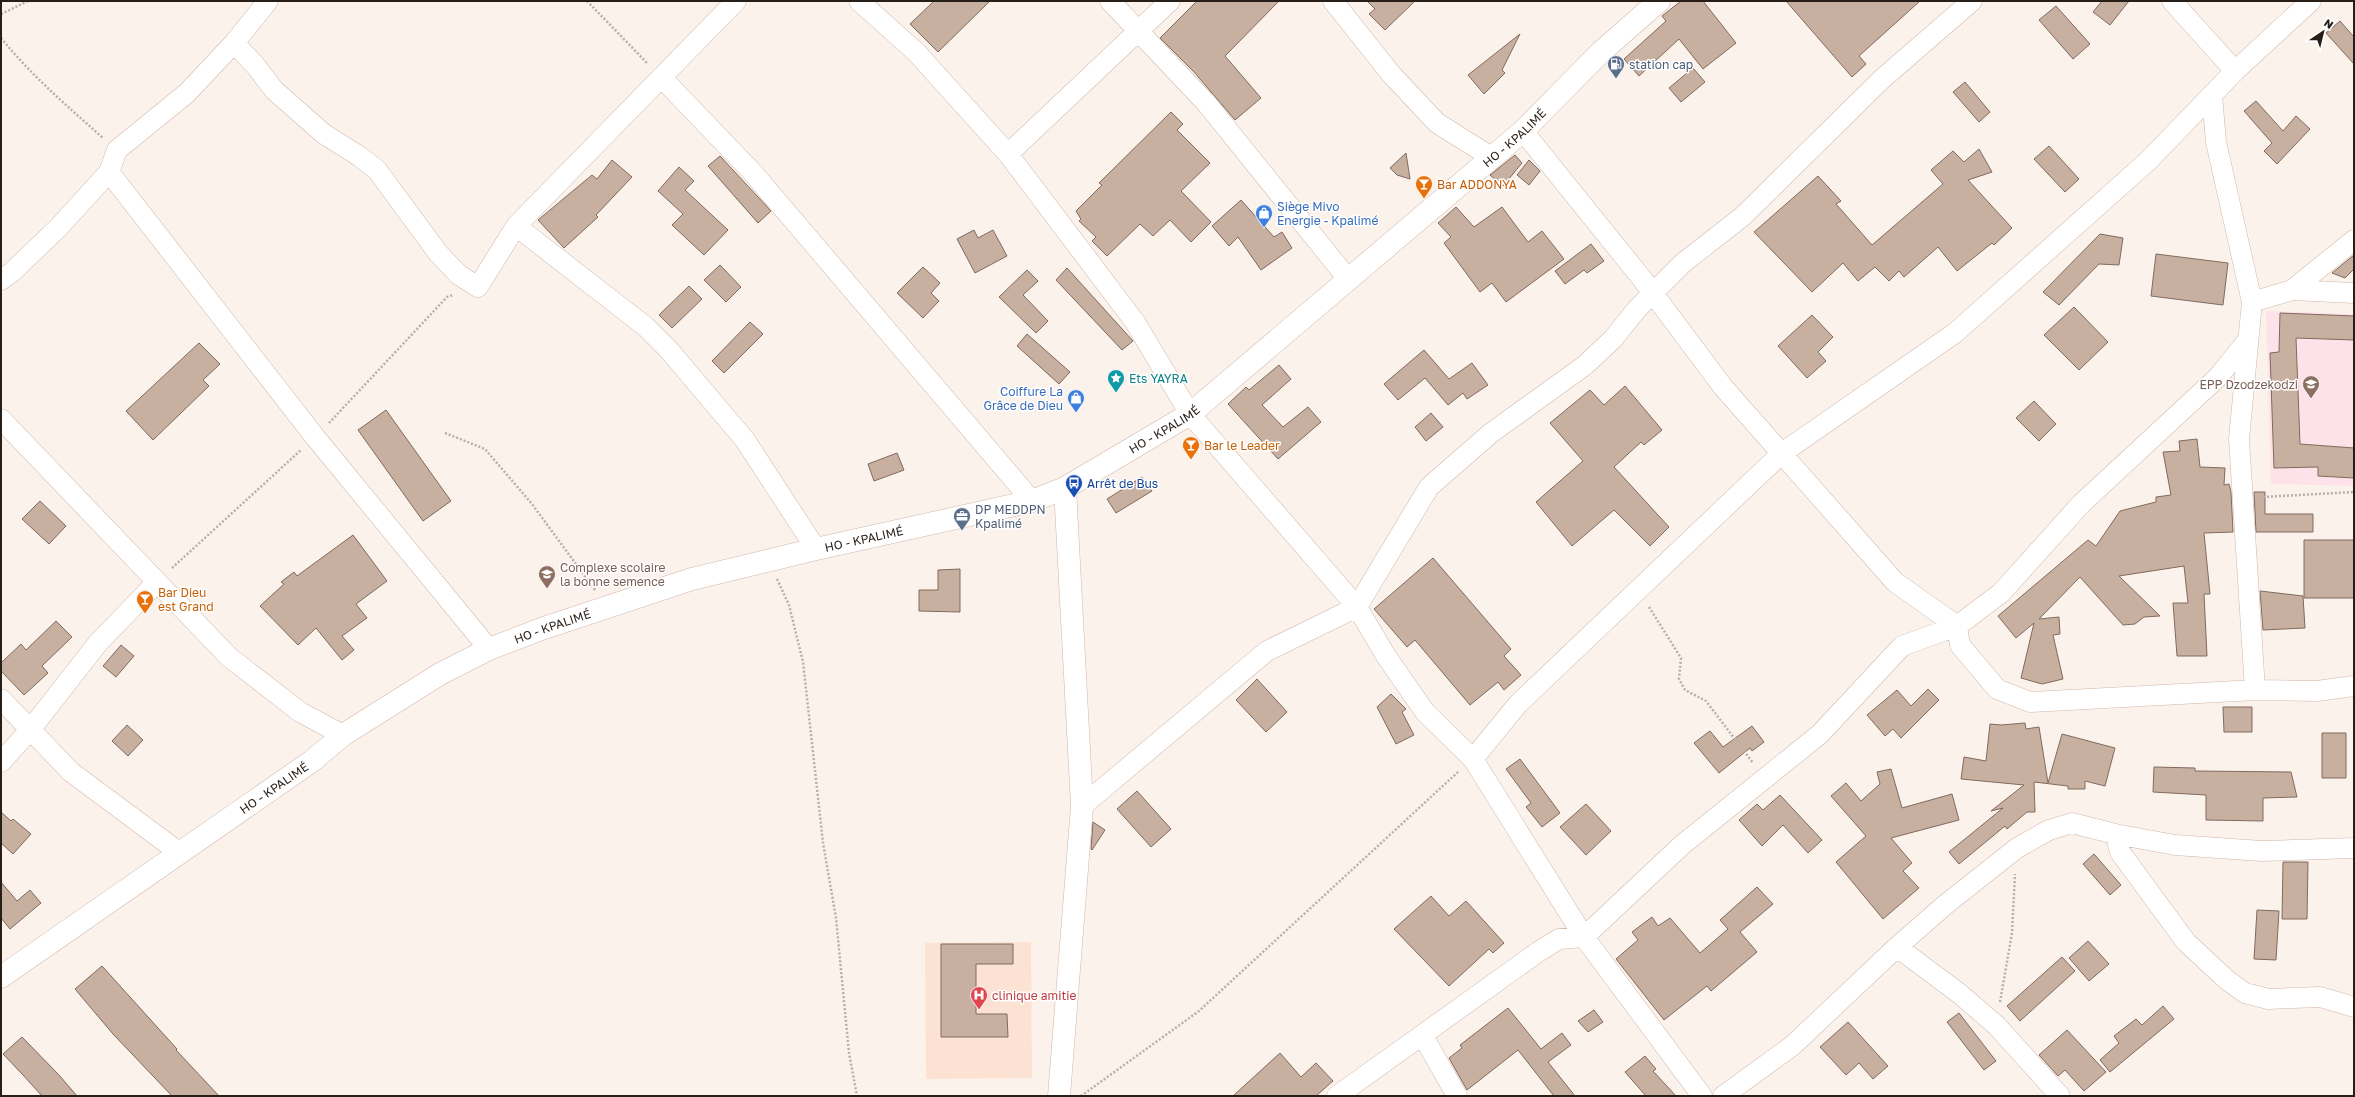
<svg xmlns="http://www.w3.org/2000/svg" width="2355" height="1097" font-family="'Golos Text',sans-serif">
  <style>
    .built { fill: #fce2d3 }
    .education { fill: #fde2e9 }
    .building { fill: #c8b0a1; stroke: #806a5d }
    .lines { fill: none; stroke-linecap: round; stroke-linejoin: round }
    .minor-casing { stroke: #d0b7a9; stroke-width: 21 }
    .tertiary-casing { stroke: #d0b7a9; stroke-width: 23 }
    .secondary-casing { stroke: #d0b7a9; stroke-width: 23 }
    .path { stroke: #b8afa9; stroke-width: 2.5; stroke-dasharray: 2 2; stroke-linecap: butt }
    .minor { stroke: #fff; stroke-width: 20 }
    .tertiary { stroke: #fff; stroke-width: 22 }
    .secondary { stroke: #fff; stroke-width: 22 }
    .labels { text-anchor: middle; dominant-baseline: central; stroke-width: 3; stroke-linejoin: round; paint-order: stroke }
    .service-label { font-size: 12px; fill: #4e5e75; stroke: #fff; text-anchor: start }
    .street-label { font-size: 12px; fill: #271e18; stroke: #fff }
    .food-label { font-size: 12px; fill: #c56008; stroke: #fff; text-anchor: start }
    .shop-label { font-size: 12px; fill: #366cbe; stroke: #fff; text-anchor: start }
    .culture-label { font-size: 12px; fill: #0d838f; stroke: #fff; text-anchor: start }
    .education-label { font-size: 12px; fill: #785e54; stroke: #fff; text-anchor: end }
    .transit-label { font-size: 12px; fill: #164399; stroke: #fff; text-anchor: start }
    .health-label { font-size: 12px; fill: #be3a42; stroke: #fff; text-anchor: start }
  </style>
  <rect width="100%" height="100%" fill="#fcf2ec"/>
  <path class="built" d="M 1031,942 L 1032,1078 L 926,1079 L 925,943 Z"/>
  <path class="education" d="M 2266,311 L 2354,314 L 2354,486 L 2271,484 Z"/>
  <path class="building" d="M 934,1 L 990,1 L 938,52 L 910,24 Z
    M 1197,1 L 1279,1 L 1225,56 L 1261,98 L 1235,120 L 1194,72 L 1160,38 Z
    M 1367,1 L 1415,1 L 1385,30 L 1369,14 L 1375,9 Z
    M 1681,1 L 1703,1 L 1736,43 L 1703,69 L 1679,39 L 1639,76 L 1624,59 L 1666,21 L 1662,16 Z
    M 1786,1 L 1920,1 L 1859,56 L 1866,64 L 1852,77 Z
    M 2102,1 L 2129,1 L 2110,25 L 2093,12 Z
    M 2056,6 L 2090,44 L 2073,59 L 2039,20 Z
    M 2340,21 L 2354,37 L 2354,64 L 2326,33 Z
    M 1520,34 L 1502,70 L 1505,73 L 1484,94 L 1468,75 Z
    M 1693,68 L 1705,82 L 1681,102 L 1669,88 Z
    M 1965,82 L 1990,112 L 1979,122 L 1953,92 Z
    M 2256,101 L 2283,131 L 2296,116 L 2310,129 L 2277,164 L 2264,151 L 2272,143 L 2244,111 Z
    M 1171,112 L 1183,124 L 1177,130 L 1210,163 L 1181,191 L 1211,222 L 1191,242 L 1170,220 L 1153,236 L 1140,224 L 1107,256 L 1092,241 L 1096,237 L 1079,221 L 1081,219 L 1076,211 L 1102,185 L 1099,183 Z
    M 2049,146 L 2079,179 L 2065,192 L 2034,159 Z
    M 1979,149 L 1992,172 L 1968,180 L 2012,228 L 1994,245 L 1992,243 L 1957,271 L 1938,247 L 1904,277 L 1899,271 L 1889,281 L 1875,267 L 1858,281 L 1843,263 L 1812,292 L 1754,232 L 1818,176 L 1841,201 L 1836,204 L 1872,245 L 1943,184 L 1931,170 L 1953,151 L 1964,162 Z
    M 1406,153 L 1410,179 L 1397,175 L 1390,168 Z
    M 1515,155 L 1522,163 L 1503,186 L 1490,175 Z
    M 720,156 L 771,211 L 758,223 L 708,166 Z
    M 612,160 L 632,177 L 596,215 L 598,217 L 564,248 L 538,220 L 592,175 L 597,179 Z
    M 1529,160 L 1540,171 L 1529,185 L 1517,175 Z
    M 679,167 L 694,181 L 685,190 L 728,230 L 704,255 L 672,225 L 683,214 L 658,191 Z
    M 1241,200 L 1274,237 L 1282,232 L 1292,248 L 1261,270 L 1238,237 L 1229,246 L 1212,226 Z
    M 1456,207 L 1474,227 L 1502,207 L 1528,242 L 1542,231 L 1564,259 L 1506,302 L 1492,283 L 1480,292 L 1444,243 L 1451,237 L 1438,223 Z
    M 974,230 L 978,238 L 993,230 L 1007,256 L 975,273 L 957,239 Z
    M 2100,234 L 2123,238 L 2119,265 L 2099,264 L 2059,305 L 2043,292 Z
    M 1591,244 L 1604,261 L 1587,273 L 1584,270 L 1565,284 L 1555,271 Z
    M 2156,254 L 2228,263 L 2223,305 L 2151,296 Z
    M 2354,255 L 2354,269 L 2345,278 L 2332,273 Z
    M 720,265 L 741,287 L 726,302 L 704,280 Z
    M 923,267 L 940,283 L 931,293 L 939,301 L 923,318 L 897,293 Z
    M 1067,268 L 1133,341 L 1122,350 L 1056,280 Z
    M 1027,270 L 1038,281 L 1023,295 L 1048,321 L 1036,333 L 999,297 Z
    M 689,286 L 702,299 L 672,328 L 659,315 Z
    M 2074,307 L 2108,342 L 2079,370 L 2044,335 Z
    M 2280,313 L 2354,316 L 2354,340 L 2296,338 L 2300,444 L 2354,448 L 2354,478 L 2318,476 L 2318,467 L 2274,468 L 2270,353 L 2279,352 Z
    M 1812,315 L 1833,337 L 1818,352 L 1826,361 L 1807,378 L 1778,346 Z
    M 750,322 L 763,334 L 724,373 L 712,361 Z
    M 1027,334 L 1070,372 L 1059,384 L 1017,346 Z
    M 199,343 L 220,364 L 203,380 L 209,386 L 153,440 L 126,411 Z
    M 1424,350 L 1449,379 L 1472,363 L 1488,385 L 1467,399 L 1463,393 L 1448,405 L 1425,378 L 1398,400 L 1384,384 Z
    M 1279,365 L 1291,379 L 1262,405 L 1283,427 L 1308,407 L 1321,422 L 1278,459 L 1228,404 L 1246,387 L 1249,390 Z
    M 1625,386 L 1662,430 L 1644,445 L 1641,442 L 1614,467 L 1669,527 L 1650,546 L 1614,510 L 1572,546 L 1536,502 L 1583,461 L 1550,423 L 1590,390 L 1604,405 Z
    M 2034,401 L 2056,424 L 2039,441 L 2016,418 Z
    M 386,410 L 451,501 L 423,521 L 358,430 Z
    M 1431,413 L 1443,427 L 1426,441 L 1415,427 Z
    M 2197,439 L 2200,467 L 2225,468 L 2224,485 L 2229,484 L 2231,492 L 2233,532 L 2204,533 L 2210,594 L 2204,594 L 2207,656 L 2177,656 L 2173,603 L 2188,603 L 2184,566 L 2119,576 L 2160,616 L 2144,617 L 2135,624 L 2123,625 L 2080,577 L 2039,619 L 2059,617 L 2060,634 L 2053,635 L 2063,679 L 2042,684 L 2021,678 L 2034,623 L 2016,638 L 1998,616 L 2088,540 L 2096,546 L 2120,511 L 2156,502 L 2156,497 L 2171,495 L 2163,452 L 2180,451 L 2179,441 Z
    M 897,453 L 904,470 L 874,481 L 868,464 Z
    M 1142,477 L 1152,491 L 1116,513 L 1107,499 Z
    M 2254,492 L 2265,492 L 2265,514 L 2313,514 L 2313,532 L 2256,532 Z
    M 40,501 L 66,526 L 49,544 L 22,519 Z
    M 353,535 L 387,581 L 356,604 L 367,618 L 342,636 L 354,650 L 342,660 L 316,628 L 298,645 L 260,606 L 284,584 L 281,582 L 294,572 L 297,576 Z
    M 2304,540 L 2354,540 L 2354,598 L 2304,598 Z
    M 1433,558 L 1511,649 L 1504,656 L 1521,675 L 1504,690 L 1498,682 L 1470,705 L 1415,640 L 1407,647 L 1374,609 Z
    M 960,569 L 960,612 L 919,611 L 919,590 L 938,590 L 938,570 Z
    M 2260,591 L 2303,596 L 2305,628 L 2263,630 Z
    M 56,621 L 72,637 L 42,666 L 48,673 L 24,695 L 1,671 L 1,663 L 21,644 L 26,650 Z
    M 121,645 L 134,656 L 116,677 L 103,666 Z
    M 1257,679 L 1287,712 L 1266,732 L 1236,700 Z
    M 1928,689 L 1939,700 L 1901,738 L 1893,729 L 1885,736 L 1867,715 L 1897,690 L 1911,706 Z
    M 1391,694 L 1406,709 L 1402,712 L 1414,735 L 1396,744 L 1377,707 Z
    M 2223,707 L 2252,707 L 2252,732 L 2224,732 Z
    M 2025,723 L 2026,729 L 2039,727 L 2048,783 L 2062,734 L 2115,748 L 2105,786 L 2085,781 L 2085,789 L 2068,789 L 2068,786 L 2034,782 L 2035,812 L 2027,812 L 2007,829 L 2005,826 L 1959,864 L 1949,852 L 2003,808 L 1991,811 L 2024,785 L 1961,779 L 1964,757 L 1986,761 L 1990,724 L 2001,725 Z
    M 127,725 L 143,740 L 128,756 L 112,741 Z
    M 1752,726 L 1764,742 L 1752,751 L 1750,748 L 1719,773 L 1694,743 L 1710,731 L 1723,747 Z
    M 2322,733 L 2346,733 L 2346,778 L 2322,778 Z
    M 1520,759 L 1560,813 L 1542,827 L 1526,807 L 1531,803 L 1506,769 Z
    M 2154,767 L 2195,768 L 2195,771 L 2291,772 L 2297,797 L 2263,798 L 2263,821 L 2206,820 L 2206,795 L 2153,792 Z
    M 1891,769 L 1902,808 L 1952,794 L 1959,820 L 1891,838 L 1912,863 L 1903,871 L 1919,888 L 1883,919 L 1836,862 L 1866,836 L 1831,796 L 1846,783 L 1861,801 L 1880,784 L 1877,772 Z
    M 1137,791 L 1171,829 L 1151,847 L 1117,809 Z
    M 1780,795 L 1822,840 L 1808,853 L 1783,825 L 1762,846 L 1739,820 L 1757,804 L 1763,810 Z
    M 1586,804 L 1611,831 L 1586,855 L 1560,827 Z
    M 1,812 L 11,821 L 13,819 L 31,834 L 13,854 L 1,843 Z
    M 1093,822 L 1105,830 L 1092,850 L 1091,849 Z
    M 2094,854 L 2121,885 L 2110,895 L 2083,864 Z
    M 2283,862 L 2308,862 L 2307,919 L 2282,919 Z
    M 1,882 L 17,901 L 30,890 L 41,903 L 10,929 L 1,918 Z
    M 1757,887 L 1773,904 L 1740,932 L 1757,952 L 1711,991 L 1707,986 L 1664,1020 L 1616,959 L 1638,940 L 1632,932 L 1652,917 L 1658,926 L 1670,918 L 1700,953 L 1728,929 L 1720,920 Z
    M 1431,896 L 1449,916 L 1466,901 L 1504,943 L 1493,953 L 1489,949 L 1449,986 L 1394,929 Z
    M 2257,910 L 2279,911 L 2276,960 L 2254,959 Z
    M 2088,941 L 2109,964 L 2089,981 L 2069,958 Z
    M 941,944 L 1013,944 L 1013,964 L 976,964 L 976,1014 L 1007,1014 L 1008,1037 L 941,1037 Z
    M 2062,957 L 2075,971 L 2020,1021 L 2007,1006 Z
    M 102,966 L 177,1049 L 176,1050 L 219,1096 L 172,1096 L 113,1034 L 75,989 Z
    M 2163,1006 L 2174,1019 L 2110,1072 L 2100,1060 L 2119,1043 L 2114,1036 L 2136,1019 L 2142,1025 Z
    M 1508,1008 L 1541,1049 L 1562,1033 L 1571,1045 L 1548,1062 L 1575,1096 L 1554,1096 L 1518,1050 L 1467,1090 L 1449,1058 L 1462,1048 L 1460,1045 Z
    M 1594,1010 L 1603,1022 L 1588,1032 L 1578,1021 Z
    M 1959,1013 L 1996,1061 L 1984,1070 L 1947,1022 Z
    M 1848,1022 L 1888,1066 L 1873,1079 L 1859,1063 L 1846,1075 L 1820,1047 Z
    M 2067,1030 L 2106,1072 L 2084,1091 L 2065,1070 L 2058,1076 L 2039,1055 Z
    M 22,1037 L 59,1075 L 77,1096 L 42,1096 L 23,1075 L 3,1054 Z
    M 1280,1053 L 1301,1077 L 1316,1063 L 1333,1081 L 1316,1096 L 1233,1096 Z
    M 1645,1056 L 1656,1069 L 1653,1071 L 1676,1096 L 1646,1096 L 1625,1072 Z"/>
  <g class="lines">
    <g class="minor-casing">
      <path id="minor" d="M 859,1 L 916,52 L 1008,154 L 1135,322 L 1190,414 L 1357,607 L 1386,656 L 1425,712 L 1473,759 L 1584,937 L 1702,1096
        M 1110,1 L 1207,104 L 1348,279
        M 1333,1 L 1391,74 L 1437,123 L 1491,157
        M 2172,1 L 2235,71
        M 234,43 L 255,65 L 274,90 L 324,134 L 359,156 L 377,170 L 438,253 L 459,275 L 478,287 L 516,226 L 736,1
        M 661,77 L 754,174 L 1032,501
        M 2212,95 L 2216,142 L 2252,302 L 2239,439 L 2255,690
        M 1523,131 L 1643,280 L 1723,387 L 1895,582 L 1957,626 L 1960,645 L 1997,689 L 2030,702 L 2255,690 L 2317,691 L 2354,686
        M 1008,154 L 1170,1
        M 109,172 L 315,437 L 489,649
        M 516,226 L 646,327 L 668,349 L 745,440 L 816,549
        M 1,280 L 12,272 L 58,228 L 109,172 L 117,150 L 187,93 L 234,43 L 268,1
        M 2292,290 L 2354,240
        M 2252,302 L 2292,290 L 2354,293
        M 1,419 L 229,657 L 300,712 L 343,735
        M 1,699 L 71,772 L 180,853
        M 1473,759 L 1518,704 L 1782,453 L 1955,333 L 2148,161 L 2235,71 L 2311,1
        M 1,762 L 30,730 L 98,643 L 156,583
        M 1082,806 L 1267,651 L 1357,607 L 1429,487 L 1491,433 L 1584,366 L 1613,339 L 1637,309 L 1683,263 L 1743,216 L 1882,79 L 1972,1
        M 2115,834 L 2120,852 L 2186,942 L 2227,980 L 2245,993 L 2268,999 L 2320,997 L 2354,1007
        M 1897,947 L 1960,994 L 1997,1026 L 2060,1096
        M 1423,1036 L 1457,1096
        M 1337,1096 L 1538,952 L 1559,939 L 1584,937 L 1682,845 L 1820,734 L 1902,646 L 1957,626 L 2001,593 L 2081,504 L 2218,377 L 2247,341
        M 1723,1096 L 1792,1046 L 1897,947 L 1945,905 L 2017,848 L 2049,830 L 2072,823 L 2115,834 L 2175,845 L 2262,851 L 2354,848"/>
    </g>
    <g class="tertiary-casing">
      <path id="tertiary" d="M 1059,1096 L 1082,806 L 1065,488"/>
    </g>
    <g class="secondary-casing">
      <g id="secondary">
        <path id="s1" d="M 1,977 L 312,761 L 343,735 L 440,674 L 489,649 L 544,628 L 692,579 L 816,549 L 1032,501 L 1065,488 L 1190,414 L 1523,131 L 1601,52 L 1659,1"/>
      </g>
    </g>
    <path class="path" d="M 587,1 L 648,64
      M 1,14 L 28,1
      M 1,38 C 31,75 67,106 103,138
      M 329,423 L 447,297 L 453,295
      M 445,433 L 485,449 L 532,504 L 595,590
      M 2263,497 L 2354,492
      M 172,568 L 301,450
      M 777,579 L 789,605 L 803,662 L 823,843 L 836,918 L 849,1053 L 857,1096
      M 1649,607 L 1681,658 L 1679,679 L 1685,690 L 1706,701 L 1753,763
      M 2000,1002 L 2012,933 L 2015,874
      M 1081,1096 L 1199,1011 L 1458,772"/>
    <use href="#minor" class="minor"/>
    <use href="#tertiary" class="tertiary"/>
    <use href="#secondary" class="secondary"/>
  </g>
  <defs>
    <g id="fuel-pin" transform="scale(0.9)"><path d="M0 17L-7.5 6A9.5 9.5 0 1 1 7.5 6Z" fill="#5c6f8a" stroke="#fff"/><path d="M-5.5-6h7V0h2V4h1.3V-2.5L3-4.5l.8-.8L6-3V5H2.5V1h-1V6h-7ZM-4.2-4.7v3.2H.2V-4.7Z" fill="#fff"/></g>
    <g id="bar-pin" transform="scale(0.9)"><path d="M0 17L-7.5 6A9.5 9.5 0 1 1 7.5 6Z" fill="#e8710a" stroke="#fff"/><path d="M-6-5H6L.8 .8V4.5H3.5V6h-7V4.5H-.8V.8Z" fill="#fff"/></g>
    <g id="shop-pin" transform="scale(0.9)"><path d="M0 17L-7.5 6A9.5 9.5 0 1 1 7.5 6Z" fill="#3f7fe0" stroke="#fff"/><path d="M-5-2.5h2.3a2.7 3.5 0 0 1 5.4 0H5L5.5 6h-11ZM-1.5-2.5h3a1.5 2.3 0 0 0-3 0Z" fill="#fff"/></g>
    <g id="sight-pin" transform="scale(0.9)"><path d="M0 17L-7.5 6A9.5 9.5 0 1 1 7.5 6Z" fill="#0f9aa8" stroke="#fff"/><path d="M0-6L1.8-2.2L6-1.7L2.9 1.2L3.7 5.4L0 3.3L-3.7 5.4L-2.9 1.2L-6-1.7L-1.8-2.2Z" fill="#fff"/></g>
    <g id="school-pin" transform="scale(0.9)"><path d="M0 17L-7.5 6A9.5 9.5 0 1 1 7.5 6Z" fill="#8d6e63" stroke="#fff"/><path d="M0-5L7-2L0 1L-7-2ZM-4 1L0 2.5L4 1V4Q0 6-4 4Z" fill="#fff"/></g>
    <g id="bus-pin" transform="scale(0.9)"><path d="M0 17L-7.5 6A9.5 9.5 0 1 1 7.5 6Z" fill="#1a4fb4" stroke="#fff"/><path d="M-5-6H5V4H4V6H2V4H-2V6H-4V4H-5ZM-3.5-4V0h7V-4ZM-3.5 1.2v1.5H-2V1.2ZM2 1.2v1.5H3.5V1.2Z" fill="#fff"/></g>
    <g id="office-pin" transform="scale(0.9)"><path d="M0 17L-7.5 6A9.5 9.5 0 1 1 7.5 6Z" fill="#5c6f8a" stroke="#fff"/><path d="M-6-3h4V-5.5h4V-3h4V5H-6ZM-1-4.5V-3h2v-1.5ZM-6 0V1H6V0Z" fill="#fff"/></g>
    <g id="hospital-pin" transform="scale(0.9)"><path d="M0 17L-7.5 6A9.5 9.5 0 1 1 7.5 6Z" fill="#e0444e" stroke="#fff"/><path d="M-5-5h3v3.5h4V-5h3V5h-3V1.5h-4V5h-3Z" fill="#fff"/></g>
  </defs>
  <g fill-rule="evenodd">
    <use href="#fuel-pin" x="1616" y="64"/>
    <use href="#bar-pin" x="1424" y="184"/>
    <use href="#shop-pin" x="1264" y="213"/>
    <use href="#sight-pin" x="1116" y="378"/>
    <use href="#school-pin" x="2311" y="384"/>
    <use href="#shop-pin" x="1076" y="398"/>
    <use href="#bar-pin" x="1191" y="445"/>
    <use href="#bus-pin" x="1074" y="483"/>
    <use href="#office-pin" x="962" y="516"/>
    <use href="#school-pin" x="547" y="574"/>
    <use href="#bar-pin" x="145" y="599"/>
    <use href="#hospital-pin" x="979" y="995"/>
  </g>
  <g class="labels">
    <g class="service-label">
      <text x="1629" y="64">station cap</text>
      <text x="975" y="509">DP MEDDPN<tspan x="975" dy="14">Kpalimé</tspan></text>
    </g>
    <g class="street-label">
      <text stroke="none"><textPath href="#s1" startOffset="1759">HO - KPALIMÉ</textPath></text>
      <text stroke="none"><textPath href="#s1" startOffset="1303">HO - KPALIMÉ</textPath></text>
      <text stroke="none"><textPath href="#s1" startOffset="980">HO - KPALIMÉ</textPath></text>
      <text stroke="none"><textPath href="#s1" startOffset="656">HO - KPALIMÉ</textPath></text>
      <text stroke="none"><textPath href="#s1" startOffset="332">HO - KPALIMÉ</textPath></text>
    </g>
    <g class="food-label">
      <text x="1437" y="184">Bar ADDONYA</text>
      <text x="1204" y="445">Bar le Leader</text>
      <text x="158" y="592">Bar Dieu<tspan x="158" dy="14">est Grand</tspan></text>
    </g>
    <g class="shop-label">
      <text x="1277" y="206">Siège Mivo<tspan x="1277" dy="14">Energie - Kpalimé</tspan></text>
      <text x="1063" y="391" text-anchor="end">Coiffure La<tspan x="1063" dy="14">Grâce de Dieu</tspan></text>
    </g>
    <g class="culture-label">
      <text x="1129" y="378">Ets YAYRA</text>
    </g>
    <g class="education-label">
      <text x="2298" y="384">EPP Dzodzekodzi</text>
      <text x="560" y="567" text-anchor="start">Complexe scolaire<tspan x="560" dy="14">la bonne semence</tspan></text>
    </g>
    <g class="transit-label">
      <text x="1087" y="483">Arrêt de Bus</text>
    </g>
    <g class="health-label">
      <text x="992" y="995">clinique amitie</text>
    </g>
  </g>
  <rect width="2355" height="1097" fill="none" stroke="#271e18" stroke-width="4"/>
  <g transform="translate(2323 32) rotate(35)" stroke="#ffffff" stroke-width="3" paint-order="stroke">
  <path d="M0-3L7 15L0 10L-7 15Z" fill="#271e18"/>
  <text y="-6" font-size="11" font-weight="bold" text-anchor="middle" fill="#271e18">N</text>
  </g>
</svg>
